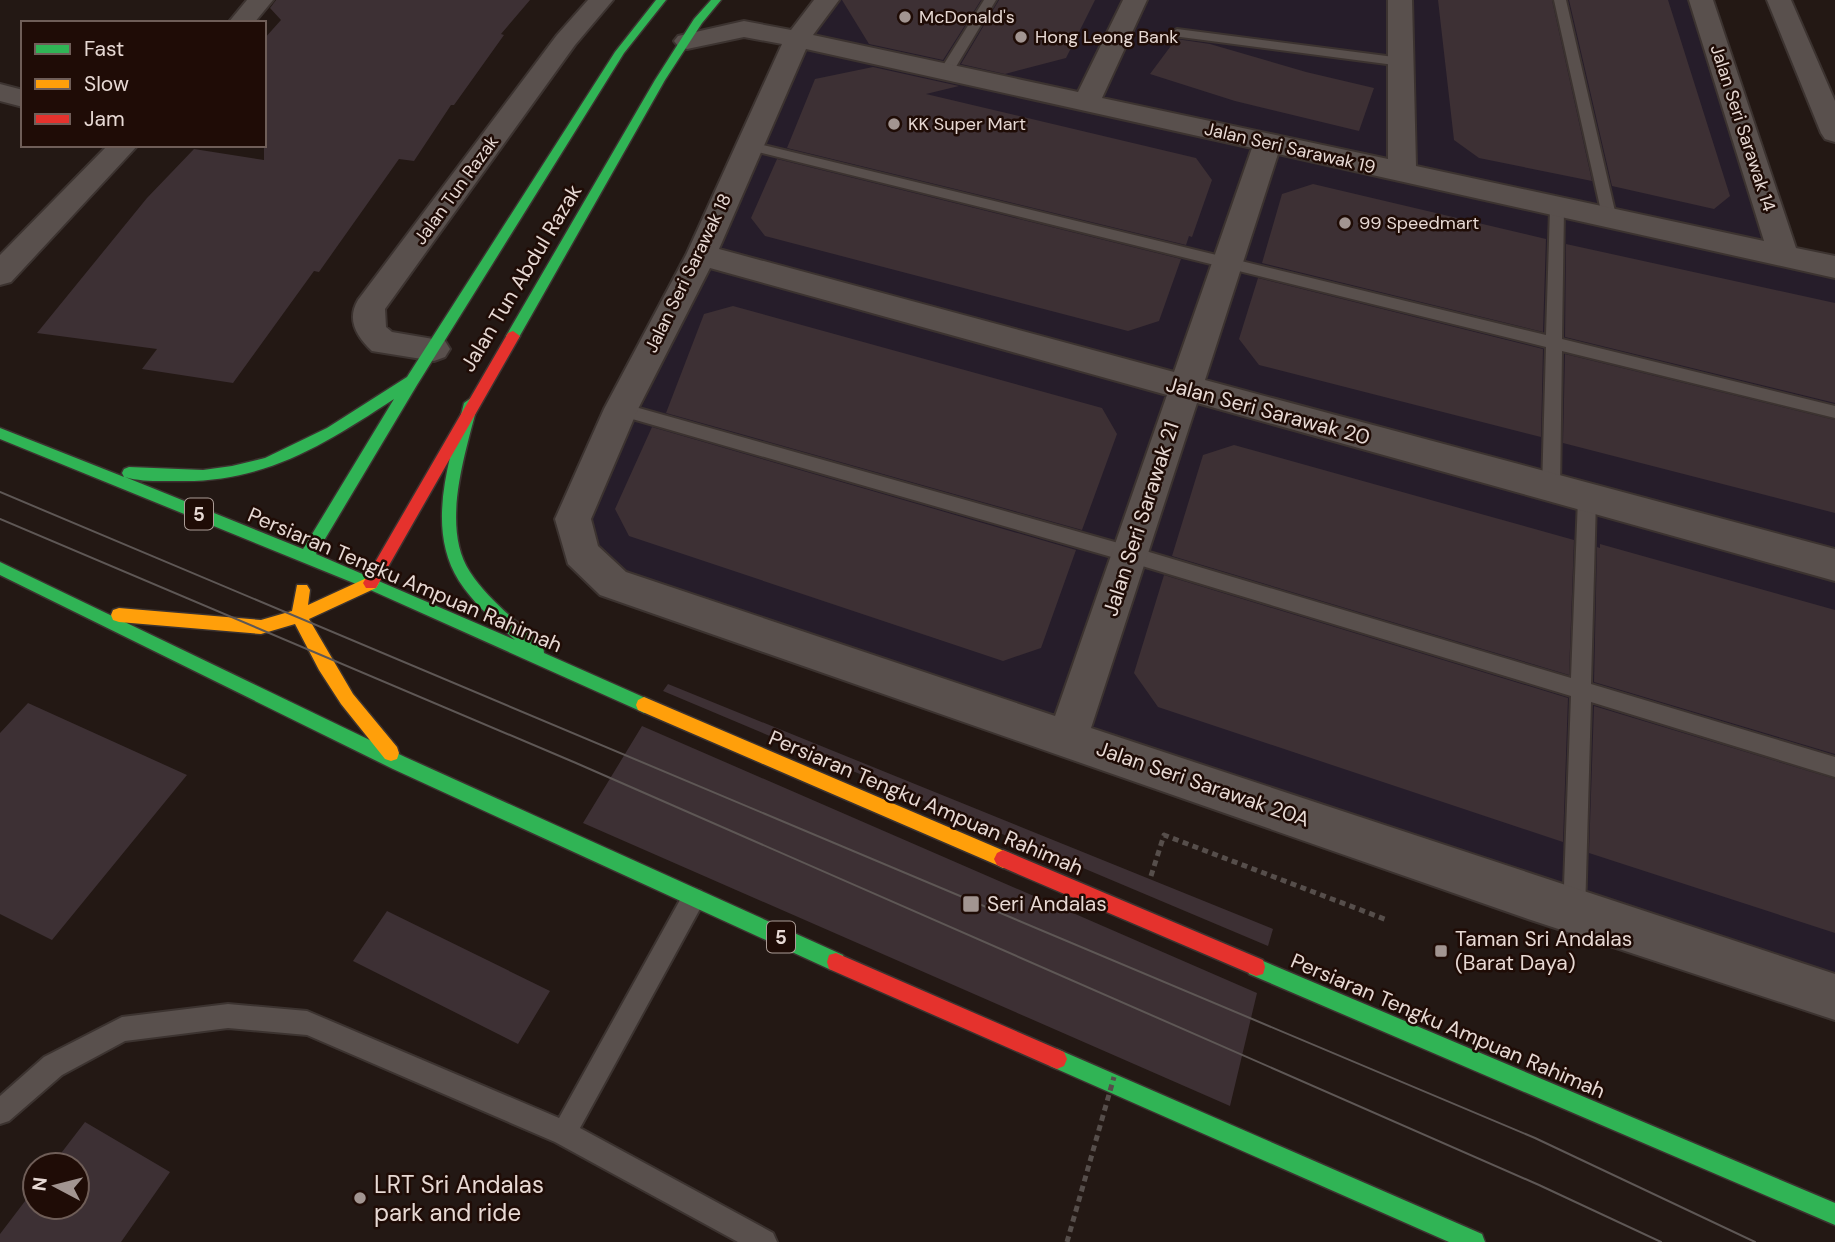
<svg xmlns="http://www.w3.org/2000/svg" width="1835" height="1242" font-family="'DM Sans',sans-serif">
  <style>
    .commercial { fill: #261d2a }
    .building { fill: #3d3034 }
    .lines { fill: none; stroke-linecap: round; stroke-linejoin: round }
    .lane-casing { stroke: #3c3330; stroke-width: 4 }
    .street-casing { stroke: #3c3330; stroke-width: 4 }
    .fast-casing { stroke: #3c3330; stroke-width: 3 }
    .slow-casing { stroke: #3c3330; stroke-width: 3 }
    .jam-casing { stroke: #3c3330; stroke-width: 3 }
    .path { stroke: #564e4b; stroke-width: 5; stroke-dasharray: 6 4.5; stroke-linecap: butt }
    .lane { fill: #59504d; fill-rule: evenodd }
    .street { fill: #59504d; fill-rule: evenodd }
    .fast { fill: #30b455; fill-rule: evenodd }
    .slow { fill: #ff9f0a; fill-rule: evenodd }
    .jam { fill: #e5322d; fill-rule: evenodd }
    .tram { stroke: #5e5755; stroke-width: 2 }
    .path-bridge { stroke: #564e4b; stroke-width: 5; stroke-dasharray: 6 4.5; stroke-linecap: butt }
    .poi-dot { fill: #a29591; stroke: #1f0c06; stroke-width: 2.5 }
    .labels { text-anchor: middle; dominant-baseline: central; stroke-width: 5; stroke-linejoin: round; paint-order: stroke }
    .far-poi-label { font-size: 18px; fill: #e7d9d4; stroke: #1f0c06; text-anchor: start }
    .far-street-label { font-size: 18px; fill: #e7d9d4; stroke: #1f0c06 }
    .shield { fill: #1f0c06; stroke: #ab9c96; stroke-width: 2 }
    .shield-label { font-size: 19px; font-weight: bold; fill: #e7d9d4 }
    .street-label { font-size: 21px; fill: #e7d9d4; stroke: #1f0c06 }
    .poi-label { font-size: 21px; fill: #e7d9d4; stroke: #1f0c06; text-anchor: start }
    .near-poi-label { font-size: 24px; fill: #e7d9d4; stroke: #1f0c06; text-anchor: start }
  </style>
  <rect width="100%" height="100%" fill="#231814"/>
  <path class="commercial" d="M 837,0 L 1690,0 L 1774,263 L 1835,276 L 1835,977 L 630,576 L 597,547 L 588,517 L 721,243 L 811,34 Z"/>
  <path class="building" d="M 276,0 L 530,0 L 501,34 L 504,35 L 454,105 L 451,105 L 414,161 L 399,159 L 319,272 L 314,271 L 233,383 L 142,369 L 157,349 L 37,333 L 147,198 L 194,149 L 264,160 L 264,39 L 281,20 L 270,8 Z
    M 842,0 L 981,0 L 943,60 L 869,44 Z
    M 999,0 L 1095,0 L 1066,58 L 1005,74 L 961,64 Z
    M 1438,0 L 1552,0 L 1592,181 L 1479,158 L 1454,140 Z
    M 1569,0 L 1668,0 L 1730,196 L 1714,209 L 1612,186 Z
    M 1176,39 L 1210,44 L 1306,72 L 1374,88 L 1359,131 L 1235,101 L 1150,74 Z
    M 873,67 L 959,86 L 926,94 L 1196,158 L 1212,180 L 1192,237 L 1189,236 L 1186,245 L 787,148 L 815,79 Z
    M 777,159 L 1181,259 L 1159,321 L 1128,331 L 765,236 L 751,218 Z
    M 1313,184 L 1546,239 L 1543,332 L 1262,263 L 1282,194 Z
    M 1566,244 L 1835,303 L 1835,403 L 1565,337 Z
    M 1258,278 L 1543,349 L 1541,437 L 1259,365 L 1239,339 Z
    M 733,306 L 1102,408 L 1117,434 L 1082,530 L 666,413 L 704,314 Z
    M 1565,354 L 1835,420 L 1835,513 L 1563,443 Z
    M 652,427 L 1076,550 L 1041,648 L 1003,661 L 629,536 L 615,509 Z
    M 1234,445 L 1574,540 L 1569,675 L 1172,556 L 1203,455 Z
    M 1600,544 L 1835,610 L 1835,754 L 1594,682 L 1597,547 L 1600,548 Z
    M 1164,575 L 1568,698 L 1563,842 L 1158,707 L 1134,673 Z
    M 668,684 L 1273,929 L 1268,946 L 663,691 Z
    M 28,703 L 187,775 L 52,940 L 0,914 L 0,733 Z
    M 1594,706 L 1835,779 L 1835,933 L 1589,853 Z
    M 642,726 L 1257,993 L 1230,1106 L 583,823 Z
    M 387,911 L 550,991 L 518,1044 L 353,961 Z
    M 85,1122 L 170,1172 L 121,1242 L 0,1242 L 0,1234 L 35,1188 L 35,1207 L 77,1207 L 77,1165 L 52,1165 Z"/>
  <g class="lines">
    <g class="lane-casing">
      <path id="lane" d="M 984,0 L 996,0 L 951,75 L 941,75 L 939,72 Z
        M 1554,0 L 1566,0 L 1617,220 L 1610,225 L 1603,220 Z
        M 1177,29 L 1402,58 L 1408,62 L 1402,66 L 1173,36 L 1171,33 Z
        M 747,141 L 1546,335 L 1550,209 L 1557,204 L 1564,209 L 1562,339 L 1835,406 L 1835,418 L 1562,351 L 1560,489 L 1551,496 L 1542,489 L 1546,347 L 742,148 L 740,145 Z
        M 621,403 L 1129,546 L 1571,678 L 1578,499 L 1587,492 L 1596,499 L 1591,684 L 1835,757 L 1835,777 L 1591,702 L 1585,913 L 1582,921 L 1574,924 L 1566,921 L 1563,913 L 1571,696 L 1129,562 L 615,414 L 613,409 L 615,404 Z
        M 693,888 L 701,891 L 704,899 L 701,907 L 580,1128 L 773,1233 L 777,1242 L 738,1242 L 555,1142 L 307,1035 L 228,1028 L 125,1041 L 62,1075 L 9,1121 L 0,1124 L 0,1096 L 44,1057 L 122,1017 L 228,1004 L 307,1011 L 559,1118 L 685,891 Z"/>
    </g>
    <g class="street-casing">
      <path id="street" d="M 247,0 L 273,0 L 254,23 L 228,23 Z
        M 588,0 L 613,0 L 575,45 L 385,309 L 386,327 L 392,332 L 445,341 L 450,349 L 445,357 L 434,361 L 372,351 C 357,337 346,320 358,300 L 557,35 Z
        M 814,0 L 839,0 L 813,35 L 1078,92 L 1123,0 L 1147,0 L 1102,98 L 1388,159 L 1388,0 L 1412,0 L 1416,166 L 1764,241 L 1689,0 L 1713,0 L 1796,248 L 1835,256 L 1835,278 L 1278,154 L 1205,380 L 1835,549 L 1835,581 L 1197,403 L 1091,728 L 1835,974 L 1835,1020 L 1528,919 L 600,595 L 568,564 L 555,519 L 604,409 L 686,255 L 782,44 L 744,37 L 687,49 L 678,46 L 674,41 L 678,36 L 744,21 L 791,30 ZM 806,49 L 1252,148 L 1174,372 L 719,249 ZM 710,268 L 1167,395 L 1055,716 L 626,572 L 598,546 L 591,519 L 638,409 Z
        M 1767,0 L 1791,0 L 1835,101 L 1835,142 L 1825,139 L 1821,133 Z
        M 0,84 L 23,90 L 23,107 L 0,101 Z
        M 108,145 L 138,145 L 11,282 L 0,285 L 0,255 Z"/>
    </g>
    <g class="fast-casing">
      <path id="fast" d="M 656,0 L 666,0 L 624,53 L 417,385 L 316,554 L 515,640 C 495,622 474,604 459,581 C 425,527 450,459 464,403 L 471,398 L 476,399 L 478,403 C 466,452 440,526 470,572 C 489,601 518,622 543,645 L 544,653 L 650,700 L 652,705 L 650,710 L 644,713 L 638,710 L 366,588 L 0,439 L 0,428 L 124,477 L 122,473 L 124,469 L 129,467 L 203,470 L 232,466 L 265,458 L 327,428 L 407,377 L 615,52 ZM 394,399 L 303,549 L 125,477 C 141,482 161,481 178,481 C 265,483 325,444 394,399 Z
        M 711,0 L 721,0 L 702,23 L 665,80 L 518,339 L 508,339 L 506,336 L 655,80 L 694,19 Z
        M 0,562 L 405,757 L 843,955 L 845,962 L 843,969 L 836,971 L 829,969 L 393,769 L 0,575 Z
        M 1256,958 L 1835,1203 L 1835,1225 L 1249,974 L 1247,967 L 1249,960 Z
        M 1057,1049 L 1482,1234 L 1485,1242 L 1449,1242 L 1050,1066 L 1047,1059 L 1050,1052 Z"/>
    </g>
    <g class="slow-casing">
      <path id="slow" d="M 371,576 L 376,578 L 379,583 L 376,588 L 309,619 L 353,694 L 397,747 L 399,753 L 397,759 L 391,761 L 385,759 L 341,704 L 319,670 L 295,624 L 261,634 L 119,622 L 113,620 L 111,615 L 113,610 L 119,608 L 261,620 L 292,611 L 297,585 L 307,585 L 310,590 L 308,605 Z
        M 644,697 L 1009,853 L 1012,859 L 1009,865 L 1003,868 L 997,865 L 638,710 L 636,705 L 638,700 Z"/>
    </g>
    <g class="jam-casing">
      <path id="jam" d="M 513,331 L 520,336 L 376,588 L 366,588 L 363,583 L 366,578 L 508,333 Z
        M 1003,850 L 1263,960 L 1265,967 L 1263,974 L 1256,976 L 997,865 L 994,859 L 997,853 Z
        M 836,953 L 1064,1052 L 1067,1059 L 1064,1066 L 1057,1069 L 1050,1066 L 829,969 L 827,962 L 829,955 Z"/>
    </g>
    <path class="path" d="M 1151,876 L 1164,835 L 1387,920"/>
    <use href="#lane" class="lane"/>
    <use href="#street" class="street"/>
    <use href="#fast" class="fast"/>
    <use href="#slow" class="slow"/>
    <use href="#jam" class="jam"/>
    <path class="tram" d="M 0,492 L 1535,1138 L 1755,1242
      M 0,519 L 576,763 L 1539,1185 L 1661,1242"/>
    <path class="path-bridge" d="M 1067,1242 L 1114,1077"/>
  </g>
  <g class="poi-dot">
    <circle cx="905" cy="17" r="7"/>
    <circle cx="1021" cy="37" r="7"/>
    <circle cx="894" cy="124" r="7"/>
    <circle cx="1345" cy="223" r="7"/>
    <rect x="962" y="895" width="18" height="18" rx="3.5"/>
    <rect x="1434" y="944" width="14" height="14" rx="3.5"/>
    <circle cx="360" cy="1198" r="7"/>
  </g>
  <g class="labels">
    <g class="far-poi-label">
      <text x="919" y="17">McDonald's</text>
      <text x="1035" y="37">Hong Leong Bank</text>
      <text x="908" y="124">KK Super Mart</text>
      <text x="1359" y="223">99 Speedmart</text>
    </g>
    <g class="far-street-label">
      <text transform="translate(1743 128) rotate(72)">Jalan Seri Sarawak 14</text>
      <text transform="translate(1290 148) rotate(13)">Jalan Seri Sarawak 19</text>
      <text transform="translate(456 190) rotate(-54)">Jalan Tun Razak</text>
      <text transform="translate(688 273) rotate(-64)">Jalan Seri Sarawak 18</text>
    </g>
    <g class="shield">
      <rect x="185" y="498.5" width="28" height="31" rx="5"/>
      <rect x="767" y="921.5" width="28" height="31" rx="5"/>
    </g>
    <g class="shield-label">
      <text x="199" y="514">5</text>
      <text x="781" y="937">5</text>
    </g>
    <g class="street-label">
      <text transform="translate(521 278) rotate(-59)">Jalan Tun Abdul Razak</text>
      <text transform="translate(1268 411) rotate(15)">Jalan Seri Sarawak 20</text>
      <text transform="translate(1141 519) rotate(-72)">Jalan Seri Sarawak 21</text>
      <text transform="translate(405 580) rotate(23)">Persiaran Tengku Ampuan Rahimah</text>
      <text transform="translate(1203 784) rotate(19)">Jalan Seri Sarawak 20A</text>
      <text transform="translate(926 803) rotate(23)">Persiaran Tengku Ampuan Rahimah</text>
      <text transform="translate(1448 1026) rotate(23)">Persiaran Tengku Ampuan Rahimah</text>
    </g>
    <g class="poi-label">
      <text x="987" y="904">Seri Andalas</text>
      <text x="1455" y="939">Taman Sri Andalas<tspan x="1455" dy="24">(Barat Daya)</tspan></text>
    </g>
    <g class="near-poi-label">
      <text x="374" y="1184">LRT Sri Andalas<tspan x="374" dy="28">park and ride</tspan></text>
    </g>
  </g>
  <rect x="21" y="21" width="245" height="126" fill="#1f0c06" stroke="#6f5e58" stroke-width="2"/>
  <rect x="35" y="44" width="35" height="10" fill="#30b455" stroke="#6f5e58" stroke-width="2"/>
  <text x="84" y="56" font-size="21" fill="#e7d9d4">Fast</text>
  <rect x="35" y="79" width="35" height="10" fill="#ff9f0a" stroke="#6f5e58" stroke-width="2"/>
  <text x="84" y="91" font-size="21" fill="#e7d9d4">Slow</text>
  <rect x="35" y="114" width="35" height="10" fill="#e5322d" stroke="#6f5e58" stroke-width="2"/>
  <text x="84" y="126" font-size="21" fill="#e7d9d4">Jam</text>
  <g transform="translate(56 1186) rotate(277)"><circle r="33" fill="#1f0c06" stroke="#6f5e58" stroke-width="2"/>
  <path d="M0-5L12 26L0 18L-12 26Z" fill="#a29591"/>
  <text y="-10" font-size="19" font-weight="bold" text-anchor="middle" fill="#e7d9d4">N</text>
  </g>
</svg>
